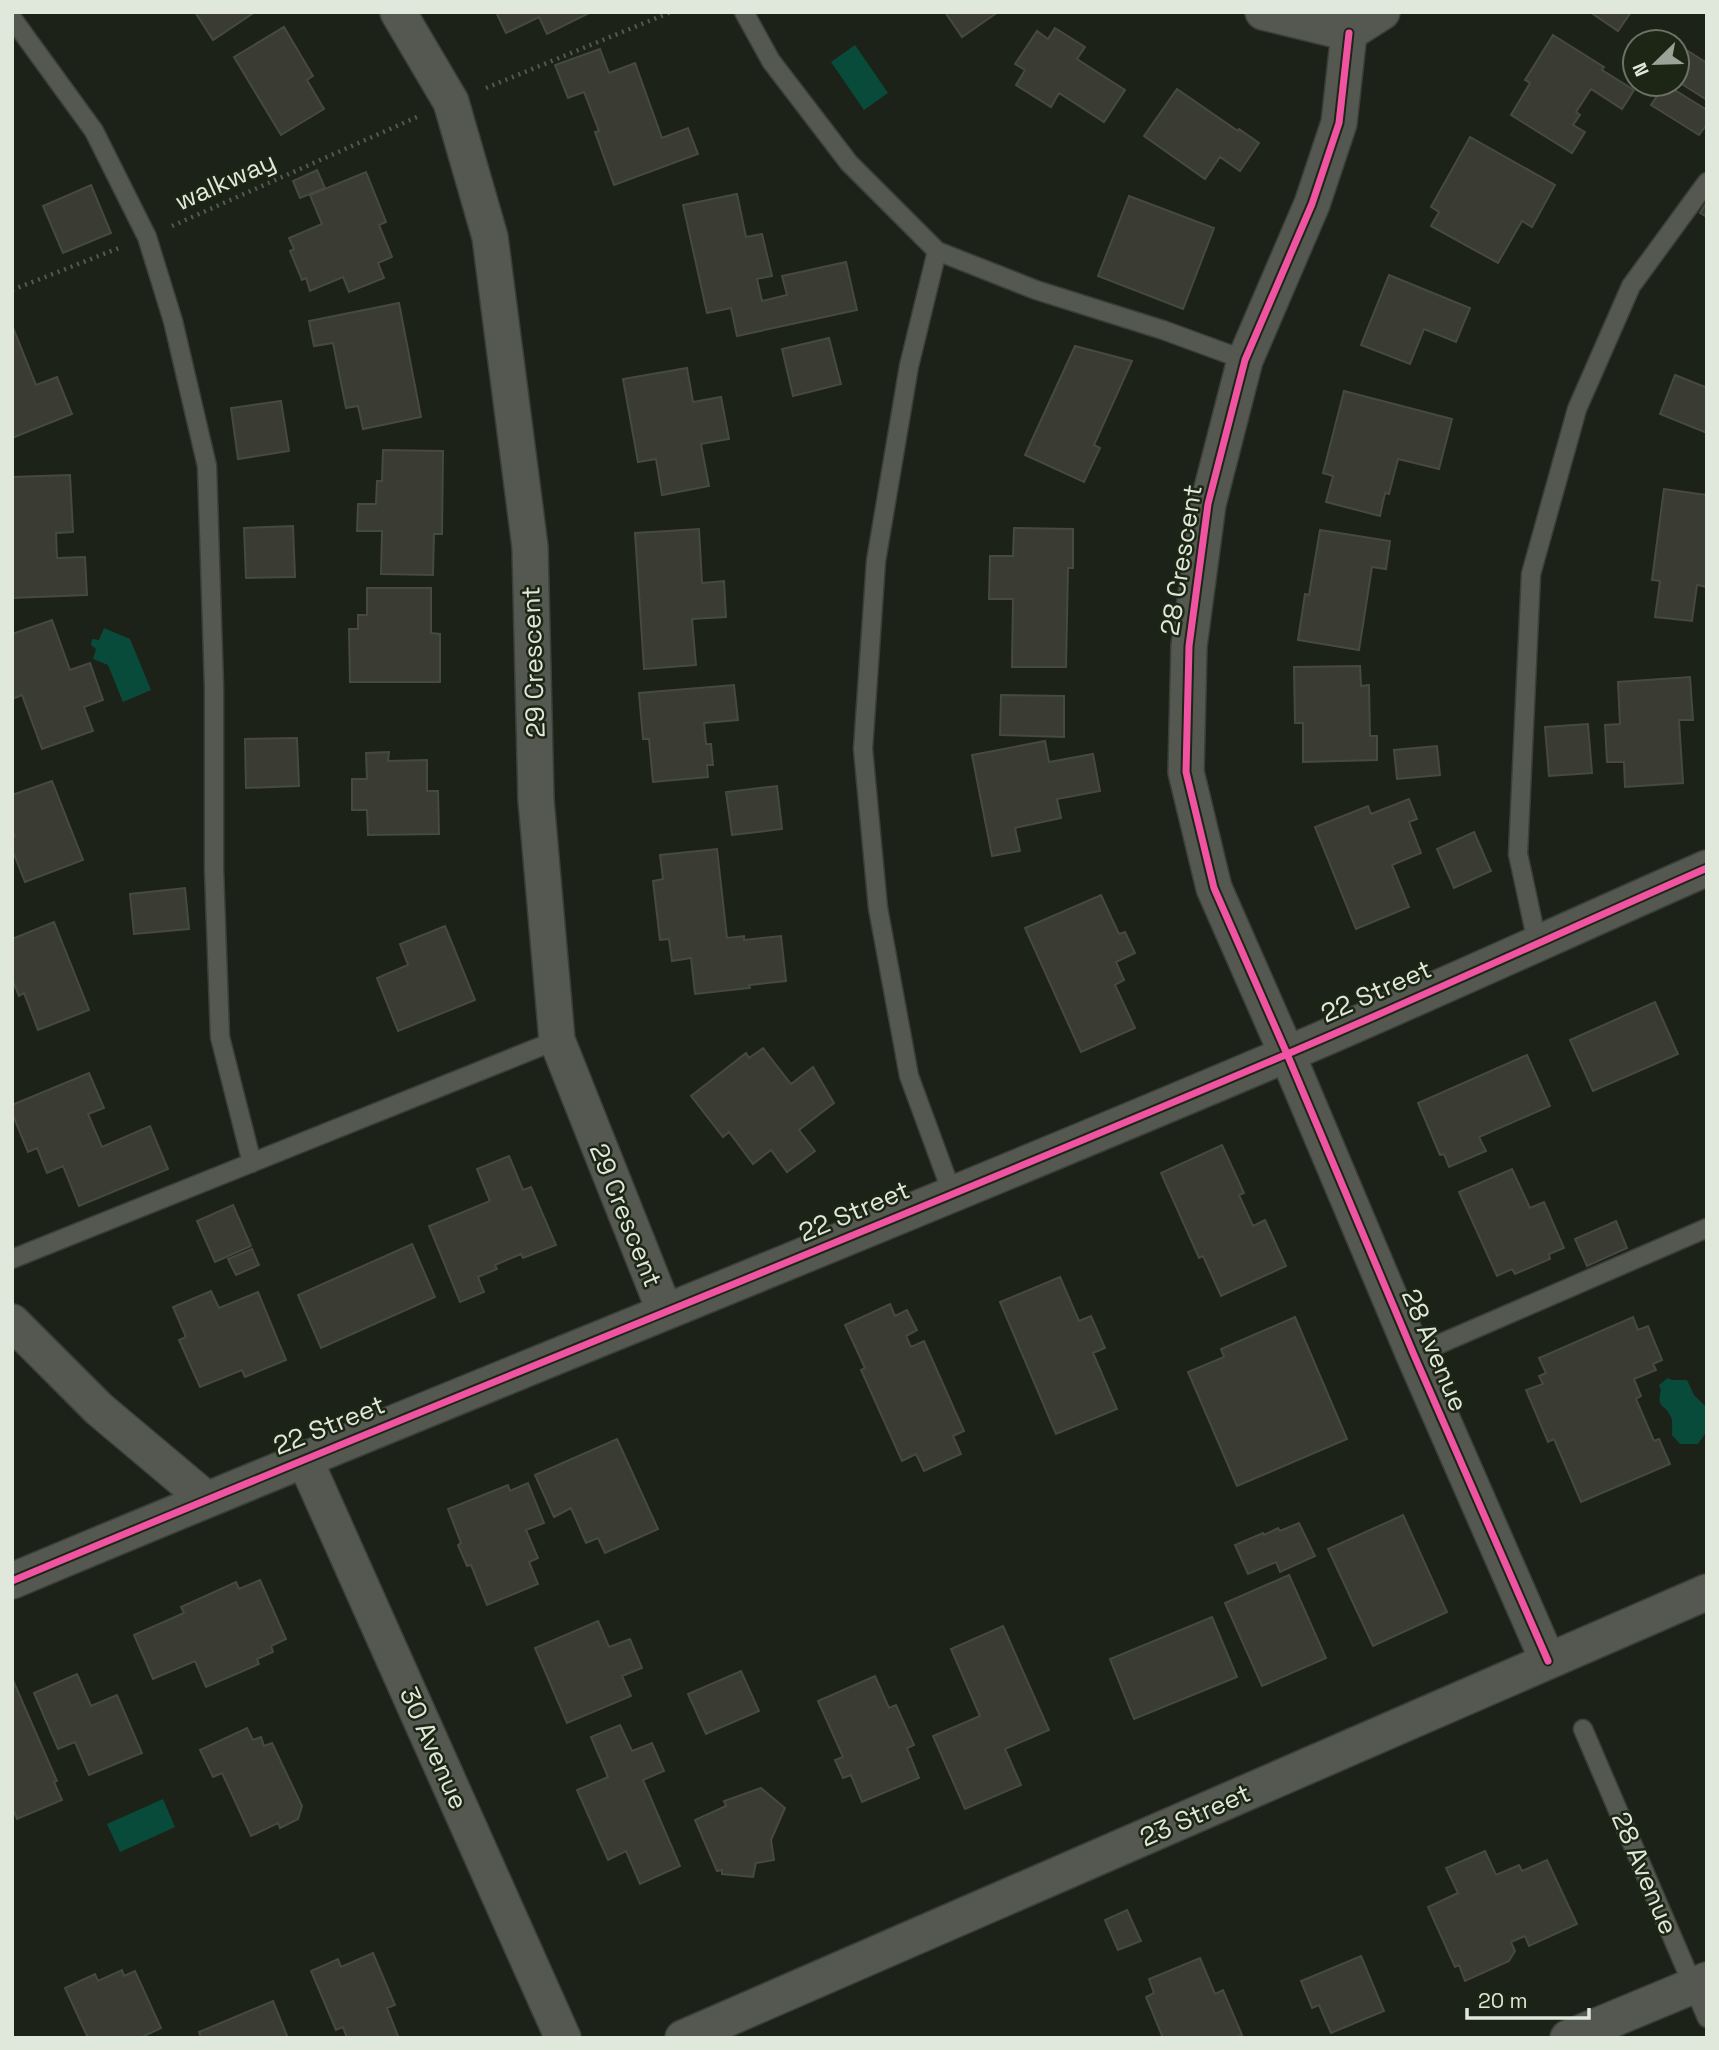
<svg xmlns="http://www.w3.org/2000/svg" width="1719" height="2050" font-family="'Space Grotesk',sans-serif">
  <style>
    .water { fill: #094b3b }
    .building { fill: #3a3c33; stroke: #46493f; stroke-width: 2 }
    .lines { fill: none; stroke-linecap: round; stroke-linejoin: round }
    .lane-casing { stroke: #3a3f37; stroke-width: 21 }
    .street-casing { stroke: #3a3f37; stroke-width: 38 }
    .path { stroke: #545850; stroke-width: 4.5; stroke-dasharray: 2 5; stroke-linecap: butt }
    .lane { stroke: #545851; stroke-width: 18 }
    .street { stroke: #545851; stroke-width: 35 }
    .cycleway-casing { stroke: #1d2614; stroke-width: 11 }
    .cycleway { stroke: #f153a3; stroke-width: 7 }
    .labels { text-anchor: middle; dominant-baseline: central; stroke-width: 5; stroke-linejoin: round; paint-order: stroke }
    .street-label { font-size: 26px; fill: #e0e7db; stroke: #1d2614 }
  </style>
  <rect width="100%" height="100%" fill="#1d2218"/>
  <path class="water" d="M 855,45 L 888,93 L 864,110 L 831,62 Z
    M 104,628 L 130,639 L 151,690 L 123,702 L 108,665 L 93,659 L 96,649 L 91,645 L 92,639 L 99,640 Z
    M 1668,1378 L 1672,1380 L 1687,1380 L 1694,1395 L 1705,1406 L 1705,1434 L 1698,1444 L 1680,1444 L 1672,1435 C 1672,1430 1673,1421 1671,1417 C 1665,1403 1656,1409 1661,1390 L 1659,1385 Z
    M 163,1799 L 175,1827 L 120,1852 L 107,1824 Z"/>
  <path class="building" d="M 195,12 L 255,12 L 213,40 Z
    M 496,12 L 591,12 L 547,34 L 539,17 L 506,33 Z
    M 945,12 L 998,12 L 962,37 Z
    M 1590,12 L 1631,12 L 1618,31 Z
    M 284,27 L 313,76 L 307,80 L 324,109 L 281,135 L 234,57 Z
    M 1055,28 L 1085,47 L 1077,59 L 1125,90 L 1104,122 L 1059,93 L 1051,107 L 1016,85 L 1025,70 L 1015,64 L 1037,31 L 1048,39 Z
    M 1553,35 L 1604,67 L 1602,70 L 1634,90 L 1622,109 L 1591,89 L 1576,112 L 1580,115 L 1573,125 L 1585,132 L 1572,153 L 1511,115 L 1530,83 L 1525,80 Z
    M 600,49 L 609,73 L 635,63 L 662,138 L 688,128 L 698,154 L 614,185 L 595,132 L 599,131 L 584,92 L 568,98 L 555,65 Z
    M 1688,51 L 1707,63 L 1707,100 L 1677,81 L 1677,67 Z
    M 1665,84 L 1707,110 L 1707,124 L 1699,135 L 1651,105 Z
    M 1177,89 L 1238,131 L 1239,129 L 1259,143 L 1240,171 L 1220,157 L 1205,179 L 1144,136 Z
    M 1470,137 L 1555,185 L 1532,227 L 1522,221 L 1498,263 L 1431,226 L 1439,212 L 1431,207 Z
    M 317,170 L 325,188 L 300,198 L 293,181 Z
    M 366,172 L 386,222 L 379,225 L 392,257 L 378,263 L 384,278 L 349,292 L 343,277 L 310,291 L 306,278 L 302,280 L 290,251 L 294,249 L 289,238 L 322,224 L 310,195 Z
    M 91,185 L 111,233 L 63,253 L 43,206 Z
    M 737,194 L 746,237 L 762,234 L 772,276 L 757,279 L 762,301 L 787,295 L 782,276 L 846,262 L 857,310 L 737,336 L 731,308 L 707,313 L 683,205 Z
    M 1129,196 L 1214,228 L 1183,309 L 1098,276 Z
    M 1707,202 L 1707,217 L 1700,213 Z
    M 1389,275 L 1470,308 L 1456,342 L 1424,329 L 1410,364 L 1361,345 Z
    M 399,303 L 421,417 L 363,429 L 358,406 L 346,408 L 333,343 L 314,346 L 309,321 Z
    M 12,325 L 36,385 L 57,377 L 72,414 L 12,438 Z
    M 829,338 L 841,384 L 793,396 L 782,349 Z
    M 1075,346 L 1132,361 L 1094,445 L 1100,448 L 1084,482 L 1025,455 Z
    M 687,368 L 693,402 L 721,397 L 729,439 L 701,444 L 709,486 L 662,495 L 656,459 L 638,462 L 623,379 Z
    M 1675,375 L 1705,387 L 1707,384 L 1707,433 L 1660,414 Z
    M 1344,391 L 1452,419 L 1439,469 L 1398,459 L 1389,494 L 1385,493 L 1380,516 L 1326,502 L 1333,476 L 1323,473 Z
    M 281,401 L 289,451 L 238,459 L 231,408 Z
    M 383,450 L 443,451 L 442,534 L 434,534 L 433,575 L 381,574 L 382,531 L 357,531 L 358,504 L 376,504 L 377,481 L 382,481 Z
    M 70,475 L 73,532 L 56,533 L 57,558 L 85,557 L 87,595 L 12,598 L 12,477 Z
    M 1664,489 L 1707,495 L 1707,587 L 1697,585 L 1692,621 L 1655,617 L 1660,581 L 1652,580 Z
    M 293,526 L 295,577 L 246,578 L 244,528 Z
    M 1014,528 L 1073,529 L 1073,568 L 1068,568 L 1066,667 L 1012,667 L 1013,599 L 989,599 L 990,556 L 1013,556 Z
    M 699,529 L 702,583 L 724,581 L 726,617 L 692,619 L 696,665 L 644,669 L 635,533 Z
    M 1320,530 L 1390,541 L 1386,569 L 1372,567 L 1359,650 L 1298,640 L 1305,594 L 1309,595 Z
    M 367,588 L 431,588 L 431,633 L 440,634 L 440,682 L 350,682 L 349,629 L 358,629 L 358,615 L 367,615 Z
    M 52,620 L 70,670 L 90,663 L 103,700 L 84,707 L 93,731 L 42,749 L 22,695 L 12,699 L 12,634 Z
    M 1360,666 L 1361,686 L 1369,685 L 1370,736 L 1377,736 L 1377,760 L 1303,762 L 1303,723 L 1295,723 L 1294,667 Z
    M 1690,677 L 1693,720 L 1679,720 L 1683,783 L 1625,787 L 1624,762 L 1607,762 L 1605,725 L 1620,724 L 1618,682 Z
    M 734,685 L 738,720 L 704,723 L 706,744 L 711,744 L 713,765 L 707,765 L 708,777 L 653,782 L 649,739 L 643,739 L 639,693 Z
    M 1001,695 L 1064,696 L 1064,737 L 1000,735 Z
    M 1588,724 L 1592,773 L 1549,776 L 1545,727 Z
    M 297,738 L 299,786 L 246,788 L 245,739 Z
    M 1045,741 L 1049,762 L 1093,754 L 1100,791 L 1057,799 L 1061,818 L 1015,828 L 1020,851 L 992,856 L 972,755 Z
    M 1437,746 L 1440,775 L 1397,779 L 1394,750 Z
    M 389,752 L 388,761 L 427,760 L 427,791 L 438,791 L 439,834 L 368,835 L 367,810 L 352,810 L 352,779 L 367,779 L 366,753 Z
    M 52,781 L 83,860 L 25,882 L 12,849 L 12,837 L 15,836 L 12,830 L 12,795 Z
    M 777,786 L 782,829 L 732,835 L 726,792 Z
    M 1409,799 L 1417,819 L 1409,822 L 1421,853 L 1392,865 L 1409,907 L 1356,929 L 1315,827 L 1368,806 L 1371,814 Z
    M 1474,832 L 1491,871 L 1454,888 L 1437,849 Z
    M 717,849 L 727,938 L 744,936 L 744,940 L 781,936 L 786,981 L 749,985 L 750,988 L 695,994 L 691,958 L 672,961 L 669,939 L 660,940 L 653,881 L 663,879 L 660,855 Z
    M 185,888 L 189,929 L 134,934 L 130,894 Z
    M 1101,895 L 1119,934 L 1125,932 L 1135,953 L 1116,962 L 1124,980 L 1115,985 L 1135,1028 L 1081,1052 L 1025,928 Z
    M 54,922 L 89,1010 L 38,1030 L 24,993 L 19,996 L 12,979 L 12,939 Z
    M 445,926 L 475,1000 L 398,1031 L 377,978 L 408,965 L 400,944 Z
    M 1655,1002 L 1678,1054 L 1593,1091 L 1570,1040 Z
    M 763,1048 L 791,1084 L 813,1067 L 834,1103 L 799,1130 L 815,1151 L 787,1172 L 771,1150 L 753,1164 L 729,1132 L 723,1137 L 691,1096 L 746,1053 L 749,1058 Z
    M 1527,1055 L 1550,1106 L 1479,1137 L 1486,1151 L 1449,1167 L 1444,1154 L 1440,1155 L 1418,1103 Z
    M 89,1073 L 104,1108 L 88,1114 L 102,1147 L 150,1126 L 168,1169 L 79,1206 L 63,1166 L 47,1173 L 37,1148 L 28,1152 L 12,1113 L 12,1105 Z
    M 1222,1145 L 1244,1193 L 1239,1195 L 1253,1226 L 1265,1220 L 1286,1266 L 1221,1296 L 1203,1256 L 1199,1258 L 1161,1173 Z
    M 509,1156 L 523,1190 L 531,1187 L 556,1245 L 523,1258 L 521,1254 L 495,1265 L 497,1269 L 478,1277 L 484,1292 L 460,1302 L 429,1226 L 490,1201 L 477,1169 Z
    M 1512,1169 L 1530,1208 L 1544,1202 L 1564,1248 L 1549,1254 L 1550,1259 L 1515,1274 L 1512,1269 L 1497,1276 L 1459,1192 Z
    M 233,1205 L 251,1246 L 215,1262 L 197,1221 Z
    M 1616,1221 L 1627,1248 L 1587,1266 L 1575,1239 Z
    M 412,1244 L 435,1297 L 321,1348 L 298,1295 Z
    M 252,1249 L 259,1265 L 236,1275 L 228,1259 Z
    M 1060,1277 L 1079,1321 L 1091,1316 L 1105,1348 L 1093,1353 L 1117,1409 L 1056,1434 L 1000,1302 Z
    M 211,1291 L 219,1308 L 258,1292 L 286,1360 L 245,1377 L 242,1370 L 200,1387 L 179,1340 L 186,1337 L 173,1307 Z
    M 890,1304 L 895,1316 L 907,1310 L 917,1330 L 906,1336 L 911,1347 L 924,1341 L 964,1431 L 953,1436 L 961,1454 L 924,1471 L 916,1454 L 902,1461 L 861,1370 L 865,1368 L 845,1325 Z
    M 1295,1317 L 1347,1439 L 1237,1486 L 1188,1372 L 1224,1357 L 1221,1349 Z
    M 1633,1317 L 1638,1330 L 1648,1326 L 1662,1360 L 1653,1364 L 1656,1370 L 1634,1379 L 1641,1396 L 1636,1399 L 1654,1441 L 1659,1439 L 1670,1464 L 1581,1502 L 1554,1439 L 1548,1442 L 1526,1390 L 1543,1384 L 1539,1376 L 1546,1373 L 1539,1358 Z
    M 617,1439 L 658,1529 L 605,1553 L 598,1538 L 586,1543 L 571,1508 L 554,1517 L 535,1475 Z
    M 528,1483 L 544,1523 L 526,1530 L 538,1558 L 529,1562 L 538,1584 L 487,1605 L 471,1565 L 467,1566 L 458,1545 L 461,1543 L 448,1509 L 508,1485 L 510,1491 Z
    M 1403,1515 L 1447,1612 L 1373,1646 L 1328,1549 Z
    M 1299,1523 L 1315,1556 L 1280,1572 L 1276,1562 L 1248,1574 L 1235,1545 L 1263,1533 L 1264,1535 L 1278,1528 L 1280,1531 Z
    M 1289,1575 L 1326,1658 L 1262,1686 L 1225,1603 Z
    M 260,1580 L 286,1639 L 271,1646 L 273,1652 L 257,1659 L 259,1664 L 206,1687 L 195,1661 L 153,1679 L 134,1635 L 184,1613 L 181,1607 L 236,1582 L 239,1589 Z
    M 1212,1617 L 1237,1677 L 1134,1719 L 1110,1659 Z
    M 598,1621 L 609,1647 L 630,1639 L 642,1668 L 622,1676 L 631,1696 L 567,1723 L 535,1648 Z
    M 1003,1626 L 1049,1730 L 1005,1749 L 1021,1785 L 965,1809 L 933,1736 L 980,1716 L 951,1649 Z
    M 741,1671 L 759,1711 L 706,1734 L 688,1694 Z
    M 77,1674 L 91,1706 L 117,1695 L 142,1753 L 89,1775 L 75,1742 L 58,1749 L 34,1693 Z
    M 875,1676 L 889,1708 L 896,1705 L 914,1745 L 907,1748 L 919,1778 L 862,1802 L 851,1775 L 843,1778 L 835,1760 L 843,1757 L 818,1701 Z
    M 12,1678 L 57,1781 L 54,1782 L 62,1800 L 17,1819 L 12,1807 Z
    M 620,1725 L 632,1751 L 652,1743 L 664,1771 L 643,1780 L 680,1866 L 640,1884 L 626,1851 L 608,1860 L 577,1790 L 608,1777 L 591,1737 Z
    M 247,1728 L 253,1740 L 261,1737 L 264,1746 L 272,1743 L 302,1806 L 298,1819 L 280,1828 L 278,1823 L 251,1836 L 222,1773 L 213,1777 L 200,1750 Z
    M 761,1788 L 785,1808 L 771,1840 L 774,1860 L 756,1863 L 753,1877 L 722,1874 L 722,1870 L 717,1871 L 695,1820 L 726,1806 L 724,1801 Z
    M 1485,1851 L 1496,1875 L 1519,1865 L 1522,1871 L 1547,1860 L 1577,1924 L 1529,1946 L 1525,1936 L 1511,1942 L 1515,1951 L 1509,1961 L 1465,1981 L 1459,1965 L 1455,1967 L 1428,1907 L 1458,1893 L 1446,1868 Z
    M 1127,1910 L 1141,1941 L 1118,1950 L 1105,1920 Z
    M 373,1953 L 395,2005 L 387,2008 L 398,2036 L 393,2038 L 347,2038 L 343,2027 L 336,2030 L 311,1971 L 338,1959 L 341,1967 Z
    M 1361,1956 L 1384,2011 L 1331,2033 L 1319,2005 L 1312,2008 L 1301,1981 Z
    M 1200,1958 L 1215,1994 L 1223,1990 L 1242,2035 L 1234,2038 L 1163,2038 L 1146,1997 L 1154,1993 L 1149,1979 Z
    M 122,1970 L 124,1976 L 135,1971 L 161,2028 L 140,2038 L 88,2038 L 65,1988 L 95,1974 L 98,1981 Z
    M 273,2001 L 288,2038 L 201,2038 L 199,2032 Z"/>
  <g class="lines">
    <g class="lane-casing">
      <path id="lane" d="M 744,12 L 771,61 L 849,163 L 937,251 L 1036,290 L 1163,330 L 1245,360
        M 12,18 L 94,131 L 147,237 L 173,321 L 207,466 L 214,687 L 214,869 L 220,1037 L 252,1163
        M 937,251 L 909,366 L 876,561 L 863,749 L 878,908 L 909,1076 L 952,1193
        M 1537,942 L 1518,854 L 1531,574 L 1577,409 L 1631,286 L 1707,182
        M 12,1259 L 557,1040
        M 1414,1355 L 1707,1228
        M 1583,1729 L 1707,2018"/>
    </g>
    <g class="street-casing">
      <path id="street" d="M 398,12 L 451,102 L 490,237 L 530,547 L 536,800 L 557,1040 L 665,1312
        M 1263,12 L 1349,33 L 1382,12
        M 1349,33 L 1339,123 L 1312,204 L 1245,360 L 1208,504 L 1189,646 L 1186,772 L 1214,888 L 1287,1054 L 1414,1355 L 1548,1661
        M 12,1322 L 99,1409 L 206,1499
        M 304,1458 L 563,2038
        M 12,1581 C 435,1403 863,1235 1285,1055 C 1426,995 1566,930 1707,868
        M 683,2038 L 1707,1592
        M 1568,2038 L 1707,1980"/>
    </g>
    <path class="path" d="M 486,88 L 671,12
      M 172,226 L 417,117
      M 12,290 L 119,248"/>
    <use href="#lane" class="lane"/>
    <use href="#street" class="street"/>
    <g class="cycleway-casing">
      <path id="cycleway" d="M 1349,33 L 1339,123 L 1312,204 L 1245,360 L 1208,504 L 1189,646 L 1186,772 L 1214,888 L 1287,1054 L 1414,1355 L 1548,1661
        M 12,1581 C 435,1403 863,1235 1285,1055 C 1426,995 1566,930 1707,868"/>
    </g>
    <use href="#cycleway" class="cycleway"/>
  </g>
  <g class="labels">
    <g class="street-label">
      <text transform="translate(225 181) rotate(-24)">walkway</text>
      <text transform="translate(1181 560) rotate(-81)">28 Crescent</text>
      <text transform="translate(533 662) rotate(-92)">29 Crescent</text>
      <text transform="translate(1376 991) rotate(-24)">22 Street</text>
      <text transform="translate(854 1211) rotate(-23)">22 Street</text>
      <text transform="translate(626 1215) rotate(68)">29 Crescent</text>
      <text transform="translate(1435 1350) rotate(67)">28 Avenue</text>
      <text transform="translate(329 1425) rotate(-22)">22 Street</text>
      <text transform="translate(434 1748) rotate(66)">30 Avenue</text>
      <text transform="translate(1195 1815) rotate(-24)">23 Street</text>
      <text transform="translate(1645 1873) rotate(67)">28 Avenue</text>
    </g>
  </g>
  <rect width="1719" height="2050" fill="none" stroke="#e0e7db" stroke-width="28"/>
  <g transform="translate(1656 63) rotate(247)"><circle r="33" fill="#1d2614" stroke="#6b7364" stroke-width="2"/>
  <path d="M0-5L12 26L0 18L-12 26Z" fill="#9ca297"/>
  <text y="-10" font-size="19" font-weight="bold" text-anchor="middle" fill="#e0e7db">N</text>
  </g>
  <path d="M1467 2008v10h122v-10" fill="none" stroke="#e0e7db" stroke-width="3.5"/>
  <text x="1478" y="2008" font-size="21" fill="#e0e7db" stroke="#1d2614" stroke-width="5" paint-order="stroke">20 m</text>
</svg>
